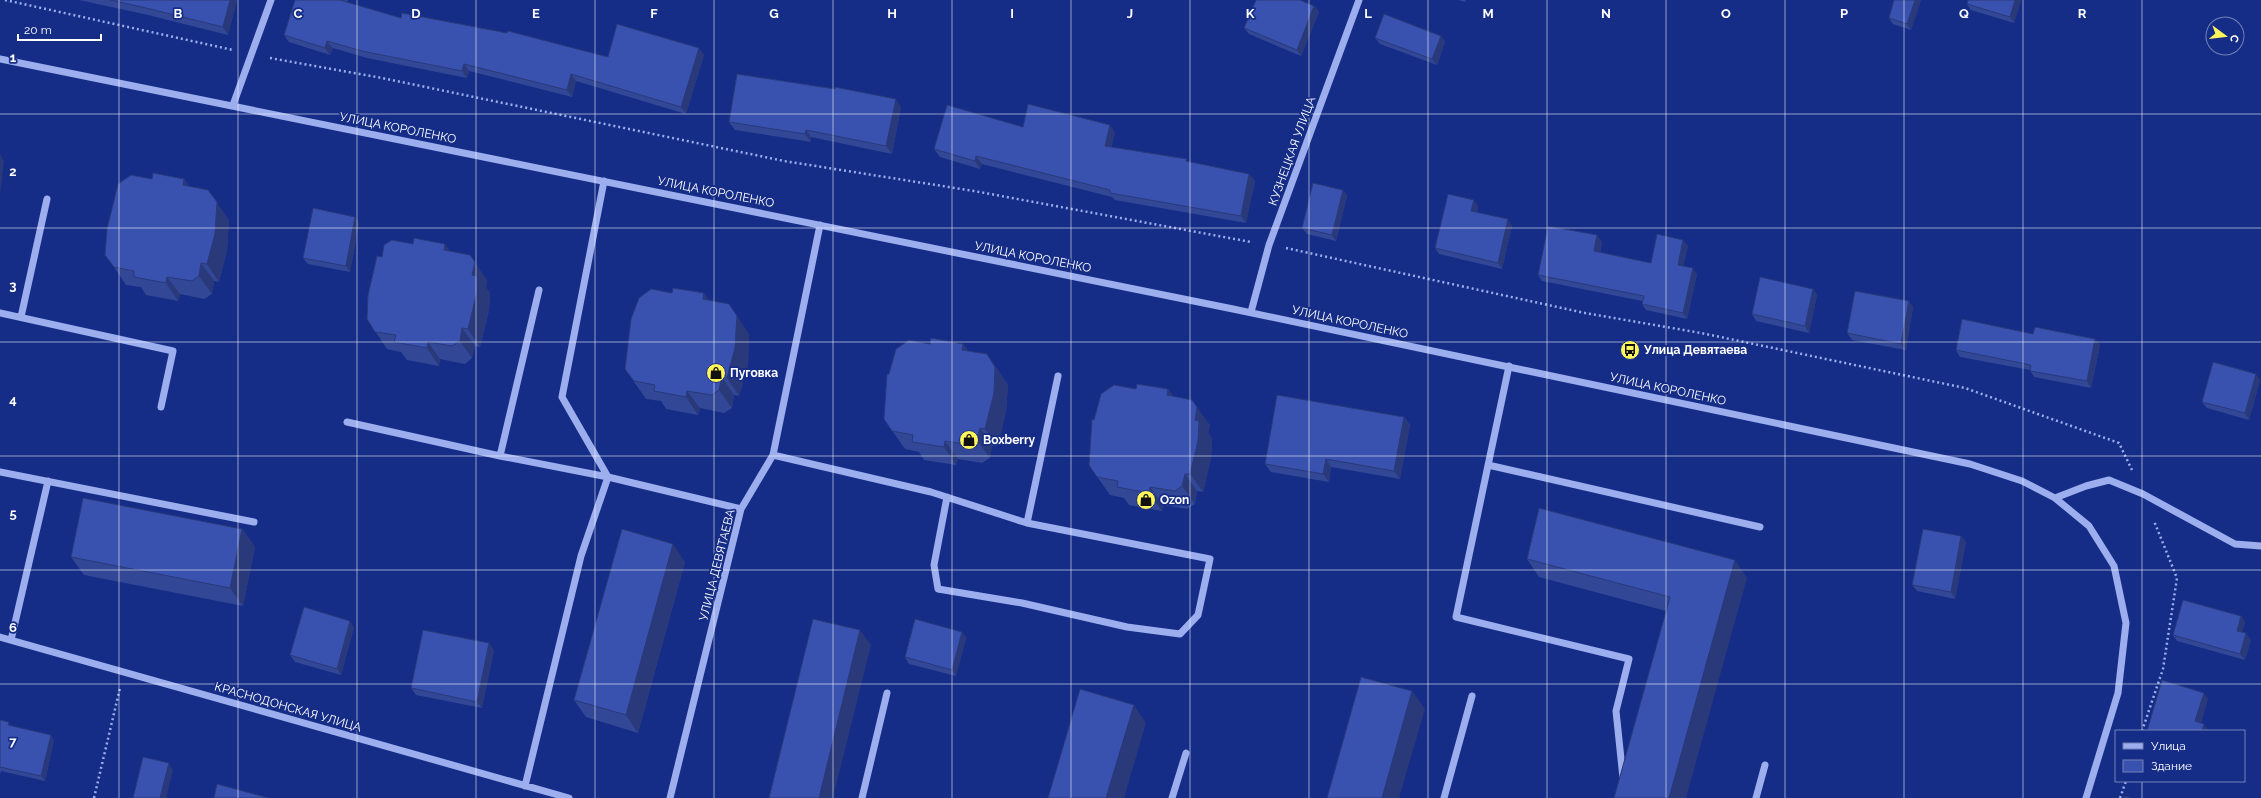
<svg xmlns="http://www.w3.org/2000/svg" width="2261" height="798" font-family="Raleway,sans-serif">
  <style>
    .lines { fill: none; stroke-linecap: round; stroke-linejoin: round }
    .path { stroke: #9caeee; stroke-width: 2.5; stroke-dasharray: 2 3; stroke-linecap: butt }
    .minor { stroke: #9caeee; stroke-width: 7 }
    .wall { fill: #324796 }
    .shaded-wall { fill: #29397a }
    .building { fill: #3a52af; stroke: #29397a }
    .grid { fill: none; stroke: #fff; stroke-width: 1; stroke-opacity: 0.55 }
    .labels { text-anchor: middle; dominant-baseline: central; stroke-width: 3.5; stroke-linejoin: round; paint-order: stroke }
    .street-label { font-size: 12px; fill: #fff; stroke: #162d87 }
    .poi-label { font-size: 12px; font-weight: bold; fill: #fff; stroke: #162d87; text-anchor: start }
    .grid-label { font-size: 13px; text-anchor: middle; font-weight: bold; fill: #fff; stroke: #162d87; stroke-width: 3.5; stroke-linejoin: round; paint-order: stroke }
  </style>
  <rect width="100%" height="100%" fill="#162d87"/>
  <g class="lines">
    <path class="path" d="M 5,0 L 233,50
      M 270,58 L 382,78 L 784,161 L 974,191 L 1251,242
      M 1286,248 L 1585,313 L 1701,333 L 1965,388 L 2119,443 L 2132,470
      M 2142,731 L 2163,669 L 2177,578 L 2154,521
      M 94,798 L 120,688
      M 2120,798 L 2126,781"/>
    <path class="minor" d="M 0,59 L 1233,309 L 1970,464 L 2022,481 L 2055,498 L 2089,526 L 2114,566 L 2126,623 L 2118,693 L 2086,798
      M 233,105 L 271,0
      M 1251,312 L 1269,245 L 1359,0
      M 0,313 L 173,351 L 161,407
      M 21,317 L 47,199
      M 1509,366 L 1456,617 L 1629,659 L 1616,711 L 1623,778
      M 347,422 L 500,456 L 608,477 L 562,397 L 604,181
      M 773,455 L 931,492 L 1027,523 L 1210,559 L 1198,615 L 1180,634 L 1127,627 L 1022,603 L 938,589 L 934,565 L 947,497
      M 500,456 L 539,290
      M 1488,465 L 1760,527
      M 0,472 L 254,522
      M 2055,498 L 2086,486 L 2109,480 L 2143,494 L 2235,544 L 2261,546
      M 1027,523 L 1058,376
      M 0,637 L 569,798
      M 11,640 L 48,481
      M 525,786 L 581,556 L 608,477 L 741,509
      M 670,798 L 741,509 L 773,455 L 820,225
      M 862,798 L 887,693
      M 1172,798 L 1186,753
      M 1444,798 L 1472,696
      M 1756,798 L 1765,765"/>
  </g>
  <path class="wall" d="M 79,0 L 237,0 L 228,35 L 148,15 Z
    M 295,0 L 348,0 L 347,2 L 401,18 L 608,57 L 699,48 L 704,55 L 686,114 L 576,81 L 572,97 L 469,71 L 467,78 L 367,58 L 333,48 L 330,55 L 289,42 L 284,35 Z
    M 1458,0 L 1466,0 L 1465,2 Z
    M 1894,0 L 1921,0 L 1911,30 L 1893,24 L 1889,18 Z
    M 2021,0 L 2014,23 L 1971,10 L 1967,4 Z
    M 1314,6 L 1319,12 L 1301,56 L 1249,34 L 1244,28 Z
    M 1441,36 L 1445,42 L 1437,65 L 1380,44 L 1375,38 Z
    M 901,107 L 892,154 L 811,137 L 811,142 L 735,130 L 729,122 Z
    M 1023,127 L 1115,132 L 1111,147 L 1249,174 L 1255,181 L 1246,223 L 1115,200 L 1112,197 L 982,164 L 980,169 L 940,157 L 934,149 Z
    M 152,179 L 184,179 L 189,186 L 229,220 L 227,251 L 219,282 L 214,281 L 212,294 L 204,299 L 180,294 L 178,301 L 146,295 L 141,287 L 126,285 L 114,267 Z
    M 1343,190 L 1347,196 L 1336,241 L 1307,234 L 1302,228 Z
    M 1478,206 L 1477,212 L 1512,226 L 1502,269 L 1439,254 L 1435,248 Z
    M 355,217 L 359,223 L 350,272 L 308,264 L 303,258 Z
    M 1602,242 L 1600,253 L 1651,263 L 1688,246 L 1683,266 L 1697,274 L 1687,319 L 1646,310 L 1642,304 L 1642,301 L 1542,281 L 1538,275 Z
    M 413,244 L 450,251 L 487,280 L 486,288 L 490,293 L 489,310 L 480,347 L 475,346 L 472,358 L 465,364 L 440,359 L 439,366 L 407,360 L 401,352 L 387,349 L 367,319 L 382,257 Z
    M 1813,289 L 1817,295 L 1809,333 L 1756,321 L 1752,314 Z
    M 709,300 L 749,334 L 748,365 L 739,396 L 734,395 L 732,408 L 724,413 L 700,408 L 698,415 L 666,409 L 661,401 L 646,399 L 625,369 Z
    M 1909,301 L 1913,307 L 1906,350 L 1852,340 L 1847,333 Z
    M 2033,334 L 2095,339 L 2100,345 L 2091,388 L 2034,377 L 2030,370 L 1960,357 L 1956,350 Z
    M 930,344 L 963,344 L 968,351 L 987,354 L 1008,385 L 1006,411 L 998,446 L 992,446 L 990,458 L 982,463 L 958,459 L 956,465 L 924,460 L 919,452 L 905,449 L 884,419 L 889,374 Z
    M 2260,380 L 2249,420 L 2207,408 L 2202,402 Z
    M 1136,389 L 1168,389 L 1173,396 L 1210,425 L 1208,433 L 1212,439 L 1211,458 L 1203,492 L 1197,491 L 1195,504 L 1187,509 L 1163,505 L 1162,511 L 1129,505 L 1124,498 L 1110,495 L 1089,465 L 1094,420 Z
    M 1404,417 L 1410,425 L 1400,479 L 1331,467 L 1329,482 L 1271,472 L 1265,464 Z
    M 242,529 L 255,547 L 243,606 L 84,575 L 71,557 Z
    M 1961,536 L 1966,542 L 1955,599 L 1917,591 L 1912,585 Z
    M 1527,559 L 1747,578 L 1666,611 L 1539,577 Z
    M 685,562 L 638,733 L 586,717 L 574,700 Z
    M 2241,616 L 2245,622 L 2242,632 L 2251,640 L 2245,660 L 2177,641 L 2173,635 Z
    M 354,627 L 341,675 L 295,662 L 290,655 Z
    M 962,632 L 966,638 L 956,676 L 909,664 L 905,657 Z
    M 494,650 L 482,708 L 416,695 L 411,688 Z
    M 0,720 L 12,726 L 54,740 L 45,781 L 1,771 L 0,774 Z"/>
  <path class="shaded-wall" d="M 230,0 L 237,0 L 228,35 L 223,27 Z
    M 1915,0 L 1921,0 L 1911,30 L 1907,24 Z
    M 2015,0 L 2021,0 L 2014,23 L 2010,17 Z
    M 1314,6 L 1319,12 L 1301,56 L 1297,50 Z
    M 1441,36 L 1445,42 L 1437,65 L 1432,59 Z
    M 327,41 L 333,48 L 330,55 L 325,48 Z
    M 699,48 L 704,55 L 686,114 L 681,107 Z
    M 464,64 L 469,71 L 467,78 L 462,71 Z
    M 571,74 L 576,81 L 572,97 L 567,90 Z
    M 896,99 L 901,107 L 892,154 L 886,146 Z
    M 1110,125 L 1115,132 L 1110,154 L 1105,146 Z
    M 806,130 L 811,137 L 811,142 L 805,134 Z
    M 0,154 L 4,161 L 0,195 Z
    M 976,156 L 982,164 L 980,169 L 975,161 Z
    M 1249,174 L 1255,181 L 1246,223 L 1241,216 Z
    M 184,179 L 197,197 L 183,185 Z
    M 208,190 L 229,220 L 227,251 L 219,282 L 207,264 Z
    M 1343,190 L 1347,196 L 1336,241 L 1332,235 Z
    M 1474,200 L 1478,206 L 1476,217 L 1471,211 Z
    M 355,217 L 359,223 L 350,272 L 346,266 Z
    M 1508,219 L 1512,226 L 1502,269 L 1498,263 Z
    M 1597,235 L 1602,242 L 1598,258 L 1594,251 Z
    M 1683,240 L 1688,246 L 1682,271 L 1678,265 Z
    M 445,244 L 458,262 L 444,250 Z
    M 470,255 L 487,280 L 486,288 L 490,293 L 489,310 L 480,347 L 468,329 L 472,275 Z
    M 201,263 L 214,281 L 212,294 L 199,276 Z
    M 1693,268 L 1697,274 L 1687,319 L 1683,313 Z
    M 167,277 L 180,294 L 178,301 L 166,283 Z
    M 1813,289 L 1817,295 L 1809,333 L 1805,326 Z
    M 704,293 L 717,311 L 703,299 Z
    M 1909,301 L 1913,307 L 1906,350 L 1901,344 Z
    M 729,304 L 749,334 L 748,365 L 739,396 L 727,378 Z
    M 462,328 L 475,346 L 472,358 L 460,341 Z
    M 2095,339 L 2100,345 L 2091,388 L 2087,381 Z
    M 428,342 L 440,359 L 439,366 L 427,348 Z
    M 963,344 L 975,362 L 962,350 Z
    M 987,354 L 1008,385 L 1006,411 L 998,446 L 985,429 Z
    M 2256,374 L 2260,380 L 2249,420 L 2245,413 Z
    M 722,377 L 734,395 L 732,408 L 719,390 Z
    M 1168,389 L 1180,407 L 1167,395 Z
    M 687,391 L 700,408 L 698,415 L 686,397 Z
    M 1197,407 L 1210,425 L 1208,433 L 1212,439 L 1211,458 L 1203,492 L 1190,474 L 1195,420 Z
    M 1404,417 L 1410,425 L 1400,479 L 1394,471 Z
    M 980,428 L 992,446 L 990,458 L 977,440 Z
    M 945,441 L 958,459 L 956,465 L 944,447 Z
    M 1326,459 L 1331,467 L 1329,482 L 1323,474 Z
    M 1185,474 L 1197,491 L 1195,504 L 1182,486 Z
    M 1150,487 L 1163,505 L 1162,511 L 1149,493 Z
    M 242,529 L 255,547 L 243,606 L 230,588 Z
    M 1961,536 L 1966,542 L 1955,599 L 1951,592 Z
    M 673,544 L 685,562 L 638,733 L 626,715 Z
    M 1735,560 L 1747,578 L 1686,798 L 1669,798 Z
    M 2241,616 L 2245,622 L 2241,637 L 2237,631 Z
    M 350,621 L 354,627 L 341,675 L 337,669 Z
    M 860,630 L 871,645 L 833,798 L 819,798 Z
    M 962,632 L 966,638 L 956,676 L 952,670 Z
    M 2246,633 L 2251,640 L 2245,660 L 2240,654 Z
    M 489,643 L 494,650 L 482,708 L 477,702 Z
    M 1412,691 L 1425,709 L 1399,798 L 1382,798 Z
    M 2204,693 L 2208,699 L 2200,728 L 2195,721 Z
    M 1134,705 L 1146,723 L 1124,798 L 1106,798 Z
    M 2204,724 L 2208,730 L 2208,731 L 2202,731 Z
    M 51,735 L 54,740 L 45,781 L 41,776 Z
    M 169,763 L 173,770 L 166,798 L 160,798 Z"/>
  <path class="building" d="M 110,0 L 230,0 L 223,27 L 142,7 Z
    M 295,0 L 340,0 L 401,18 L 402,13 L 507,33 L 508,31 L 608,57 L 617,24 L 699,48 L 681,107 L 571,74 L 567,90 L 464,64 L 462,71 L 362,51 L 327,41 L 325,48 L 284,35 Z
    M 1256,0 L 1300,0 L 1314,6 L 1297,50 L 1244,28 Z
    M 1894,0 L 1915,0 L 1907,24 L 1889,18 Z
    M 1968,0 L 2015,0 L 2010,17 L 1967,4 Z
    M 1384,14 L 1441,36 L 1432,59 L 1375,38 Z
    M 737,74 L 835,89 L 835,87 L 896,99 L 886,146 L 806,130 L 805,134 L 729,122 Z
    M 1028,104 L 1110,125 L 1105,146 L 1187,159 L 1186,161 L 1249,174 L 1241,216 L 1110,193 L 1110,190 L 976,156 L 975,161 L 934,149 L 947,105 L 1023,127 Z
    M 153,173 L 184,179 L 183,185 L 208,190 L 217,202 L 215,234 L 207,264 L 201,263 L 199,276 L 192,281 L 167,277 L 166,283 L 134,277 L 134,271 L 114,267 L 105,255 L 107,229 L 118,184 L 131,175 L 152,179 Z
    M 1313,183 L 1343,190 L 1332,235 L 1302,228 Z
    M 1448,194 L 1474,200 L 1471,211 L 1508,219 L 1498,263 L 1435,248 Z
    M 313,208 L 355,217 L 346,266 L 303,258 Z
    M 1548,226 L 1597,235 L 1594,251 L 1651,263 L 1657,234 L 1683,240 L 1678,265 L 1693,268 L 1683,313 L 1642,304 L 1644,296 L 1538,275 Z
    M 414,238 L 445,244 L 444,250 L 470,255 L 475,262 L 472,275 L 477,276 L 477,292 L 468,329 L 462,328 L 460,341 L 452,346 L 428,342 L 427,348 L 394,342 L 396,335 L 375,332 L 367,319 L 368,295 L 377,256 L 382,257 L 384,245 L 392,240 L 413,244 Z
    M 1760,277 L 1813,289 L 1805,326 L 1752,314 Z
    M 673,288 L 704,293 L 703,299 L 729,304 L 737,316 L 735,348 L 727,378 L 722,377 L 719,390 L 712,395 L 687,391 L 686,397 L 654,391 L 655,385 L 634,381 L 625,369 L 631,319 L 639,298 L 651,289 L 672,293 Z
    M 1855,291 L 1909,301 L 1901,344 L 1847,333 Z
    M 1962,319 L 2033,334 L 2035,327 L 2095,339 L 2087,381 L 2030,371 L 2031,365 L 1956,350 Z
    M 931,338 L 963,344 L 962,350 L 987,354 L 995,367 L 994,393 L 985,429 L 980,428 L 977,440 L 970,445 L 945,441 L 944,447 L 912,442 L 913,435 L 892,431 L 884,419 L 887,374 L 889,374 L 896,349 L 909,340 L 930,344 Z
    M 2213,362 L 2256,374 L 2245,413 L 2202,402 Z
    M 1137,384 L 1168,389 L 1167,395 L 1192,400 L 1197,407 L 1195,420 L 1199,421 L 1198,441 L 1190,474 L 1185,474 L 1182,486 L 1175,491 L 1150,487 L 1149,493 L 1117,487 L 1118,481 L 1097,477 L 1089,465 L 1092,419 L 1094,420 L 1101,394 L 1114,385 L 1136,389 Z
    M 1277,395 L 1404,417 L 1394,471 L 1326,459 L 1323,474 L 1265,464 Z
    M 83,498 L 242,529 L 230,588 L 71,557 Z
    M 1539,508 L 1735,560 L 1669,798 L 1614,798 L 1670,597 L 1527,559 Z
    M 622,529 L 673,544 L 626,715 L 574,700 Z
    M 1923,529 L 1961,536 L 1951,592 L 1912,585 Z
    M 2183,600 L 2241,616 L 2237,631 L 2246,633 L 2240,654 L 2173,635 Z
    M 304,607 L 350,621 L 337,669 L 290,655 Z
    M 813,619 L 860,630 L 819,798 L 769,798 Z
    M 915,619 L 962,632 L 952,670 L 905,657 Z
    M 423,630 L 489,643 L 477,702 L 411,688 Z
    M 1361,677 L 1412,691 L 1382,798 L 1327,798 Z
    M 2162,680 L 2204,693 L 2195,721 L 2204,724 L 2202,731 L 2147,731 Z
    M 1080,689 L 1134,705 L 1106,798 L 1048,798 Z
    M 0,720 L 9,722 L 8,725 L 51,735 L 41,776 L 0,767 Z
    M 143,757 L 169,763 L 160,798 L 133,798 Z
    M 217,784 L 269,798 L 214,798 Z
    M 2124,796 L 2131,798 L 2124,798 Z"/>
  <path class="grid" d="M 119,0 L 119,798M 238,0 L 238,798M 357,0 L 357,798M 476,0 L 476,798M 595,0 L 595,798M 714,0 L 714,798M 833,0 L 833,798M 952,0 L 952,798M 1071,0 L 1071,798M 1190,0 L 1190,798M 1309,0 L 1309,798M 1428,0 L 1428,798M 1547,0 L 1547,798M 1666,0 L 1666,798M 1785,0 L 1785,798M 1904,0 L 1904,798M 2023,0 L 2023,798M 2142,0 L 2142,731M 0,114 L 2261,114M 0,228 L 2261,228M 0,342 L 2261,342M 0,456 L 2261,456M 0,570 L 2261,570M 0,684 L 2261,684M 2142,781 L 2142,798"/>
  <defs>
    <g id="bus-disc" transform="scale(1)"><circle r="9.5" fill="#fff659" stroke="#162d87"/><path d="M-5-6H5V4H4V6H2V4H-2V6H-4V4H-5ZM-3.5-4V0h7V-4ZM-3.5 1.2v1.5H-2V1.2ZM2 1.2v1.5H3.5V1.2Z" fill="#111"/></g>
    <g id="shop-disc" transform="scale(1)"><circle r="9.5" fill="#fff659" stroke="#162d87"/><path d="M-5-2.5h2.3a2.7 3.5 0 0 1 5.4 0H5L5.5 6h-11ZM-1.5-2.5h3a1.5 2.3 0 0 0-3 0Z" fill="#111"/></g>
  </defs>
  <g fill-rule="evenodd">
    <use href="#bus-disc" x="1630" y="350"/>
    <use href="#shop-disc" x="716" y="373"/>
    <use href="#shop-disc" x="969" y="440"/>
    <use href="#shop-disc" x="1146" y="500"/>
  </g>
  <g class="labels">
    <g class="street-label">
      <text transform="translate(398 128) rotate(11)">УЛИЦА КОРОЛЕНКО</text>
      <text transform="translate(1292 151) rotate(-70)">КУЗНЕЦКАЯ УЛИЦА</text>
      <text transform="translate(716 192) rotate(11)">УЛИЦА КОРОЛЕНКО</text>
      <text transform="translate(1033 257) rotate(11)">УЛИЦА КОРОЛЕНКО</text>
      <text transform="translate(1350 322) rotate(12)">УЛИЦА КОРОЛЕНКО</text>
      <text transform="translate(1668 389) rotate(12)">УЛИЦА КОРОЛЕНКО</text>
      <text transform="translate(717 565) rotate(-76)">УЛИЦА ДЕВЯТАЕВА</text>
      <text transform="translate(288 707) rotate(16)">КРАСНОДОНСКАЯ УЛИЦА</text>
    </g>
    <g class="poi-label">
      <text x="1644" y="350">Улица Девятаева</text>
      <text x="730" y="373">Пуговка</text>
      <text x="983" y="440">Boxberry</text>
      <text x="1160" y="500">Ozon</text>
    </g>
  </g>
  <g class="grid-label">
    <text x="178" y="18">B</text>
    <text x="298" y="18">C</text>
    <text x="416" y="18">D</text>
    <text x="536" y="18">E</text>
    <text x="654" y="18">F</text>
    <text x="774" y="18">G</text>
    <text x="892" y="18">H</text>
    <text x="1012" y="18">I</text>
    <text x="1130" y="18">J</text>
    <text x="1250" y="18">K</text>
    <text x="1368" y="18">L</text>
    <text x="1488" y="18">M</text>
    <text x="1606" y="18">N</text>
    <text x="1726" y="18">O</text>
    <text x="1844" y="18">P</text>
    <text x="1964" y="18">Q</text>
    <text x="2082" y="18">R</text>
    <text x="13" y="62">1</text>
    <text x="13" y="176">2</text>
    <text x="13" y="290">3</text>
    <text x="13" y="404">4</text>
    <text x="13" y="518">5</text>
    <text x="13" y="632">6</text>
    <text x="13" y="746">7</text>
  </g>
  <rect x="2115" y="730" width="130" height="52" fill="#162d87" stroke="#7381b7"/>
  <rect x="2123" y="743" width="20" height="6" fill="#9caeee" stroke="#7381b7"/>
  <text x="2151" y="750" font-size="12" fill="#ffffff">Улица</text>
  <rect x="2123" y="760" width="20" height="12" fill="#3a52af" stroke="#7381b7"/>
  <text x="2151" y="770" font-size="12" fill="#ffffff">Здание</text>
  <g transform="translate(2225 36) rotate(105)"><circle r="19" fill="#162d87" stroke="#7381b7"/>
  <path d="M0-3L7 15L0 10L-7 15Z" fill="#fff659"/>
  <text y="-6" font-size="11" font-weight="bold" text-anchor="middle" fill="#ffffff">С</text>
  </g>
  <path d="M18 34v6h83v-6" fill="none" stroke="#ffffff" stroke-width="2"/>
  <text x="24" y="34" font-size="12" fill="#ffffff" stroke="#162d87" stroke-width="3" paint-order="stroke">20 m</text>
</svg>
